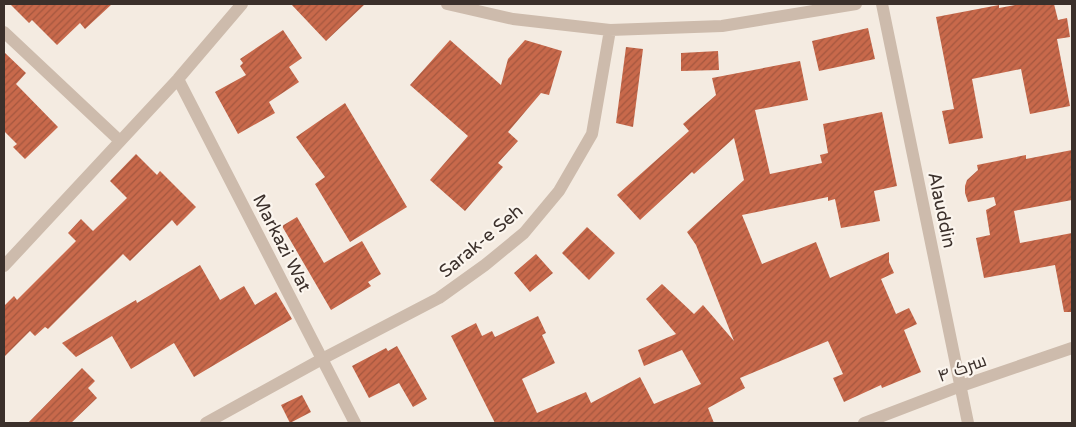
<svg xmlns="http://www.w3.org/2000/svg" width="1076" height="427" font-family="'Varela Round',Cairo,sans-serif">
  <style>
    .building { fill: url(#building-hatch) }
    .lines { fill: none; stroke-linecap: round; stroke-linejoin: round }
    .street { stroke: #cdbbac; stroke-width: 12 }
    .labels { text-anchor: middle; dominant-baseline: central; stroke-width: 4.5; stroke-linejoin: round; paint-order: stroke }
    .street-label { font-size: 18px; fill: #3b302b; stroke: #fbf5ee }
  </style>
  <defs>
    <pattern id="building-hatch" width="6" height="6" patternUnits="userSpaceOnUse" patternTransform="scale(1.25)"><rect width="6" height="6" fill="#c8694b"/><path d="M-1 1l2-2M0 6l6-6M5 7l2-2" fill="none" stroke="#a4573f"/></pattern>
  </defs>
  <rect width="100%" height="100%" fill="#f4ebe1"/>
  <path class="building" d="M 10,4 L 112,4 L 85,29 L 80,23 L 57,45 L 32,20 L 29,23 Z
    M 291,4 L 365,4 L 326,41 Z
    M 1021,4 L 1054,4 L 1058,20 L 1067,18 L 1070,37 L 1057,39 L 1070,106 L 1030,114 L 1021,69 L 972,79 L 983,138 L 949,144 L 942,111 L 954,109 L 936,17 L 999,5 L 999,8 Z
    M 868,28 L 875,59 L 819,71 L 812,41 Z
    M 283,30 L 302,58 L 289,67 L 299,82 L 269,102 L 275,113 L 238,134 L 215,92 L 246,75 L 240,66 L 243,63 L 240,59 Z
    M 450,40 L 501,85 L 508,59 L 525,40 L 562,51 L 549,95 L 541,93 L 508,132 L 518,141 L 498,163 L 503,167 L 465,211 L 430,180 L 468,136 L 410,85 Z
    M 626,47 L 643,49 L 633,127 L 616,123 Z
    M 718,51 L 719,70 L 681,71 L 681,53 Z
    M 4,52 L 26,73 L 16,84 L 58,127 L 25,159 L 13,147 L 17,144 L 4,131 Z
    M 800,61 L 808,100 L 755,110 L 770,174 L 822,163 L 820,155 L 828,153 L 823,124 L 882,112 L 897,186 L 874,191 L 880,221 L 841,228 L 835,199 L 828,201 L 828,197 L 742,215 L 762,264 L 816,242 L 830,278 L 889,252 L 889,262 L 894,273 L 881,279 L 896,314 L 909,308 L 917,324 L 904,330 L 921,372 L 882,388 L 881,385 L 844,402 L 833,378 L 843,374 L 828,341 L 740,378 L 745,388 L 708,408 L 714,423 L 495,423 L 451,336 L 476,323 L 482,336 L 492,331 L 495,337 L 538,316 L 546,333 L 542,335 L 555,363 L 522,379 L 537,413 L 586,392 L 591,403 L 640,377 L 654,404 L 701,384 L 682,350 L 644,366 L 638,350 L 676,334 L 646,299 L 662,284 L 694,314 L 703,305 L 734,341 L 696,245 L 687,232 L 744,180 L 734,138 L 694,174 L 692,172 L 640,220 L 617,195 L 689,131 L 683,124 L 716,95 L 712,78 Z
    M 345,103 L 407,207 L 350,242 L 315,184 L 325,177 L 296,137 Z
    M 1072,150 L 1072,200 L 1014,211 L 1020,243 L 1072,233 L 1072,312 L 1064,312 L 1055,265 L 984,278 L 976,238 L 990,235 L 986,210 L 996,205 L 994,197 L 968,202 L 965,193 L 965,186 L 967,180 L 978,170 L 977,165 L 1026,155 L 1026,159 Z
    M 136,154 L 157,175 L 160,171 L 196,207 L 177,226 L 172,220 L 130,261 L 123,254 L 48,329 L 45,327 L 35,336 L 30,331 L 4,357 L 4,306 L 14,296 L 17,300 L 76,241 L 68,233 L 81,219 L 93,231 L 127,198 L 110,181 Z
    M 297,217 L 324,263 L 362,241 L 381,274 L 368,282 L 371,286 L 331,310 L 282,226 Z
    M 587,227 L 615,253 L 589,280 L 562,253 Z
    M 536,254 L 553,273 L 530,292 L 514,273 Z
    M 200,265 L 220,300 L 244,286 L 255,305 L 276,292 L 292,319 L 194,377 L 174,343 L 131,369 L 112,336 L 76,357 L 62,343 L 136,300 L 137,303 Z
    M 397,346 L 427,399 L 413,407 L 399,383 L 369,398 L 352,366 L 386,348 L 388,351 Z
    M 82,368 L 95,381 L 88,388 L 97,398 L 71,423 L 28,423 Z
    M 302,395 L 311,412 L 290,423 L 281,405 Z"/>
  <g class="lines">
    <path class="street" d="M 447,4 L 513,19 L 610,30 L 722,26 L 856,4
      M 882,4 L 968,423
      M 4,32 L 120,141
      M 178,79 L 355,423
      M 4,266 L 178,79 L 242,4
      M 206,423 L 322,359 L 439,298 L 485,265 L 524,233 L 559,191 L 592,134 L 610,30
      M 864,423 L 961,386 L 1072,348"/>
  </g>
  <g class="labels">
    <g class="street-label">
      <text transform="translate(942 210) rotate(78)">Alauddin</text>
      <text transform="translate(481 241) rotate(-40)">Sarak-e Seh</text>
      <text transform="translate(282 243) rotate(63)">Markazi Wat</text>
      <text transform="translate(962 368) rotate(-20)">سرک ۴</text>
    </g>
  </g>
  <rect width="1076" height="427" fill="none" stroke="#3b302b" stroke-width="10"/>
</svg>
